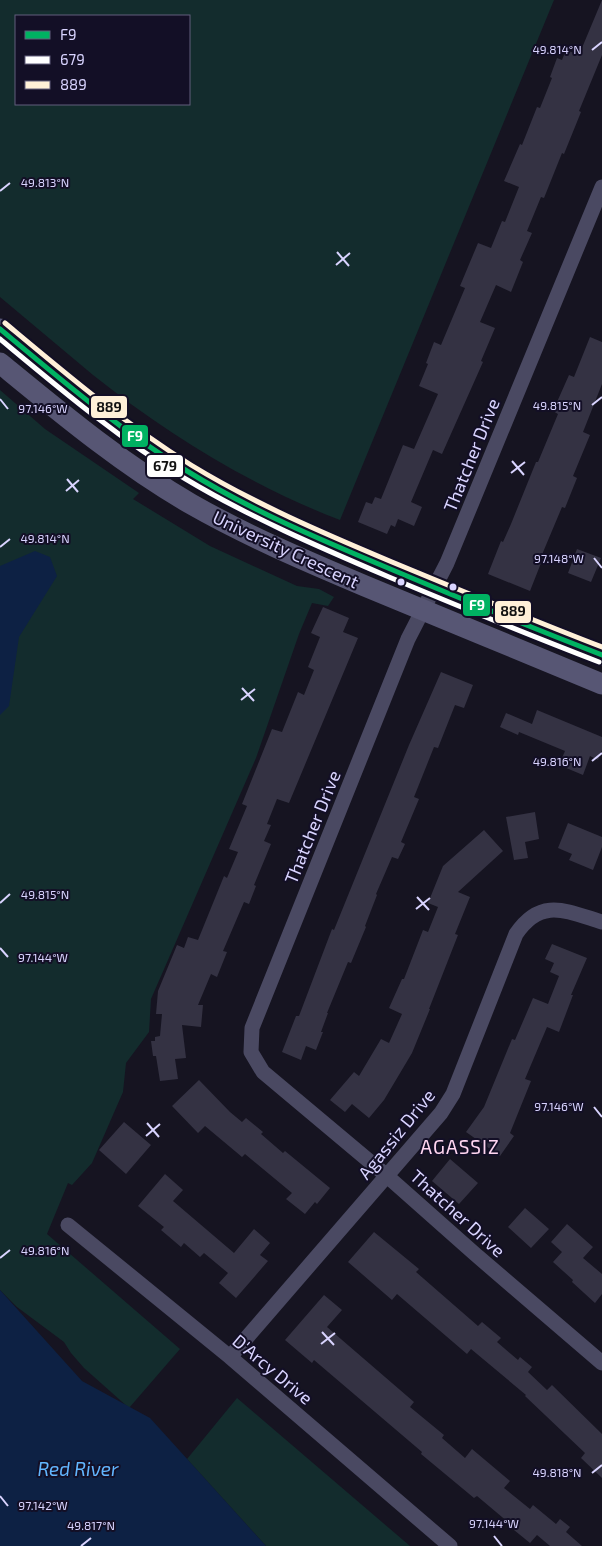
<svg xmlns="http://www.w3.org/2000/svg" width="602" height="1546" font-family="'Exo 2',sans-serif">
  <style>
    .green { fill: #132c2d; fill-rule: evenodd }
    .water { fill: #0d2144 }
    .building { fill: #343243 }
    .lines { fill: none; stroke-linecap: round; stroke-linejoin: round }
    .street { stroke: #4a4962; stroke-width: 15 }
    .secondary { stroke: #575674; stroke-width: 21 }
    .bus-1-casing { stroke: #130f26; stroke-width: 9 }
    .bus-2-casing { stroke: #130f26; stroke-width: 9 }
    .bus-3-casing { stroke: #130f26; stroke-width: 9 }
    .bus-1 { stroke: #00b262; stroke-width: 5 }
    .bus-2 { stroke: #fff; stroke-width: 5 }
    .bus-3 { stroke: #fff0d8; stroke-width: 5 }
    .ticks { fill: none; stroke: #d9d4ff; stroke-width: 2 }
    .bus-dot { fill: #d9d4ff; stroke: #130f26; stroke-width: 2 }
    .labels { text-anchor: middle; dominant-baseline: central; stroke-width: 4; stroke-linejoin: round; paint-order: stroke }
    .street-label { font-size: 18px; fill: #d9d4ff; stroke: #130f26 }
    .neighbourhood-label { font-size: 19px; letter-spacing: 1px; fill: #ffd6f0; stroke: #130f26 }
    .water-label { font-size: 19px; font-style: italic; fill: #62b6ff; stroke: #130f26 }
    .ticks-label { font-size: 12px; text-anchor: middle; fill: #d9d4ff; stroke: #130f26; stroke-width: 4; stroke-linejoin: round; paint-order: stroke }
    .line-badge { stroke: #130f26; stroke-width: 2 }
    .badge-label { font-size: 14px; text-anchor: middle; font-weight: bold; fill: #fff }
    .pale-badge-label { font-size: 14px; text-anchor: middle; font-weight: bold; fill: #111 }
  </style>
  <rect width="100%" height="100%" fill="#161421"/>
  <path class="green" d="M 0,0 L 554,0 L 340,520 C 251,486 167,434 93,375 C 62,349 31,323 0,297 ZM 16,16 L 189,16 L 189,104 L 16,104 Z
    M 0,390 L 45,429 L 139,493 L 133,499 L 210,546 L 297,586 L 319,589 L 334,597 L 328,606 L 312,603 L 299,634 L 256,758 L 151,999 L 149,1032 L 126,1063 L 123,1092 L 92,1163 L 72,1185 L 68,1183 L 47,1234 L 180,1349 L 129,1408 L 84,1368 L 71,1353 L 64,1342 L 17,1307 L 0,1290 Z
    M 237,1398 L 410,1546 L 266,1546 L 187,1459 Z"/>
  <path class="water" d="M 35,551 L 50,557 L 57,576 L 19,637 L 9,706 L 0,715 L 0,566 Z
    M 0,1290 L 82,1381 L 150,1418 L 266,1546 L 0,1546 Z"/>
  <path class="building" d="M 602,0 L 602,55 L 579,111 L 581,112 L 564,154 L 562,153 L 544,198 L 541,197 L 527,231 L 532,233 L 520,260 L 523,262 L 511,292 L 496,285 L 480,322 L 495,328 L 481,361 L 483,362 L 442,454 L 433,450 L 411,502 L 422,507 L 414,526 L 398,519 L 395,527 L 391,525 L 387,534 L 358,522 L 366,502 L 372,504 L 375,497 L 381,499 L 403,445 L 414,449 L 438,394 L 419,386 L 428,364 L 426,363 L 434,342 L 441,345 L 465,288 L 460,286 L 478,243 L 491,248 L 502,221 L 505,222 L 519,187 L 504,181 L 520,144 L 522,145 L 537,107 L 540,108 L 552,78 L 550,77 L 557,58 L 562,60 L 566,50 L 579,55 Z
    M 590,337 L 602,342 L 602,384 L 583,432 L 590,435 L 573,476 L 577,478 L 565,508 L 562,507 L 541,557 L 543,558 L 530,591 L 488,574 L 501,541 L 503,542 L 511,524 L 536,462 L 538,462 L 558,414 L 553,411 L 569,375 L 574,377 Z
    M 577,549 L 601,558 L 591,582 L 568,573 Z
    M 323,607 L 349,618 L 343,632 L 358,638 L 289,803 L 277,799 L 267,824 L 271,825 L 264,841 L 271,844 L 254,885 L 256,886 L 249,904 L 244,902 L 223,951 L 227,952 L 217,977 L 211,974 L 198,1005 L 203,1005 L 201,1027 L 182,1025 L 186,1058 L 175,1059 L 178,1079 L 160,1081 L 156,1056 L 153,1056 L 151,1041 L 155,1041 L 155,1037 L 160,1036 L 162,1014 L 156,1014 L 158,991 L 177,945 L 184,948 L 188,937 L 198,940 L 224,876 L 227,878 L 238,852 L 229,849 L 247,806 L 242,804 L 272,729 L 282,732 L 298,692 L 304,695 L 314,670 L 308,667 L 320,637 L 311,633 Z
    M 441,672 L 473,685 L 464,708 L 455,705 L 438,748 L 434,747 L 414,797 L 419,799 L 401,842 L 405,844 L 398,859 L 392,857 L 376,894 L 377,895 L 365,926 L 366,927 L 351,963 L 348,962 L 327,1013 L 328,1013 L 321,1032 L 323,1032 L 316,1050 L 306,1046 L 301,1060 L 282,1052 L 296,1016 L 299,1016 L 332,929 L 334,930 L 409,745 Z
    M 537,710 L 602,737 L 602,750 L 598,760 L 590,756 L 583,775 L 559,765 L 565,751 L 519,732 L 518,735 L 500,727 L 506,713 L 532,724 Z
    M 535,812 L 539,839 L 525,842 L 528,858 L 514,860 L 506,817 Z
    M 568,823 L 602,837 L 602,847 L 593,870 L 569,860 L 572,854 L 558,848 Z
    M 484,830 L 503,851 L 458,892 L 470,897 L 455,934 L 458,935 L 429,1009 L 430,1009 L 412,1053 L 384,1100 L 369,1118 L 352,1104 L 345,1112 L 330,1100 L 354,1072 L 359,1076 L 381,1039 L 389,1043 L 402,1014 L 389,1008 L 402,979 L 404,979 L 423,930 L 428,932 L 438,907 L 428,903 L 443,866 Z
    M 552,944 L 587,958 L 571,995 L 573,995 L 559,1032 L 547,1027 L 525,1079 L 531,1081 L 510,1133 L 514,1136 L 500,1156 L 466,1132 L 484,1107 L 512,1039 L 515,1040 L 533,998 L 548,1004 L 559,976 L 550,972 L 554,963 L 545,959 Z
    M 199,1080 L 230,1112 L 242,1122 L 246,1118 L 263,1132 L 261,1134 L 283,1153 L 285,1151 L 330,1188 L 317,1204 L 315,1202 L 305,1214 L 286,1199 L 292,1193 L 245,1154 L 242,1157 L 205,1126 L 198,1133 L 172,1106 Z
    M 124,1122 L 151,1145 L 126,1174 L 99,1150 Z
    M 450,1159 L 478,1183 L 459,1204 L 432,1181 Z
    M 165,1174 L 183,1190 L 173,1201 L 234,1253 L 254,1229 L 270,1243 L 260,1255 L 268,1261 L 236,1298 L 219,1283 L 228,1273 L 204,1253 L 200,1257 L 184,1243 L 181,1247 L 161,1230 L 164,1227 L 138,1206 Z
    M 525,1208 L 549,1229 L 531,1248 L 508,1227 Z
    M 567,1224 L 593,1247 L 583,1258 L 602,1274 L 602,1294 L 595,1303 L 572,1282 L 573,1280 L 553,1262 L 562,1252 L 551,1242 Z
    M 374,1232 L 419,1269 L 416,1272 L 478,1326 L 482,1322 L 501,1338 L 497,1342 L 518,1360 L 520,1357 L 532,1367 L 528,1372 L 547,1390 L 552,1385 L 602,1434 L 602,1478 L 581,1458 L 585,1453 L 525,1396 L 526,1395 L 471,1349 L 467,1354 L 397,1294 L 392,1300 L 348,1262 Z
    M 324,1295 L 342,1310 L 327,1327 L 414,1402 L 410,1407 L 444,1435 L 442,1438 L 465,1458 L 472,1449 L 510,1481 L 504,1488 L 530,1509 L 533,1505 L 556,1524 L 560,1519 L 570,1527 L 566,1532 L 582,1546 L 550,1546 L 537,1535 L 530,1543 L 514,1530 L 515,1528 L 477,1496 L 474,1498 L 421,1454 L 422,1452 L 314,1360 L 312,1363 L 285,1340 Z"/>
  <g class="lines">
    <path class="street" d="M 602,187 L 447,563 L 408,639 L 252,1028 L 251,1052 L 263,1072 L 387,1176 L 475,1254 L 602,1363
      M 68,1225 L 230,1357 L 450,1546
      M 230,1357 L 441,1113 L 453,1094 L 516,934 C 541,897 566,911 602,922"/>
    <path class="secondary" d="M 0,329 C 60,379 120,430 187,471 C 257,514 333,545 409,577 C 473,603 537,630 602,655
      M 0,363 C 61,413 122,464 191,504 C 247,536 306,561 365,586 C 444,619 523,651 602,684"/>
    <g class="bus-1-casing">
      <path id="bus-1" d="M 0,329 C 60,379 120,430 187,471 C 250,510 319,539 388,568 C 459,598 530,627 602,655"/>
    </g>
    <g class="bus-2-casing">
      <path id="bus-2" d="M 0,339 C 59,388 118,438 184,478 C 249,517 319,547 389,577 C 458,606 529,635 599,662"/>
    </g>
    <g class="bus-3-casing">
      <path id="bus-3" d="M 5,323 C 65,373 125,424 191,465 C 255,504 323,533 392,562 C 462,591 532,620 602,647"/>
    </g>
    <use href="#bus-1" class="bus-1"/>
    <use href="#bus-2" class="bus-2"/>
    <use href="#bus-3" class="bus-3"/>
  </g>
  <path class="ticks" d="M 592,50 L 602,42M 0,191 L 10,183M 337,252 L 349,266M 336,265 L 350,253M 0,399 L 8,409M 592,405 L 602,397M 512,461 L 524,475M 511,473 L 525,462M 67,479 L 78,492M 66,491 L 79,480M 0,547 L 10,539M 594,558 L 602,568M 242,688 L 254,701M 241,700 L 255,689M 592,761 L 602,753M 417,897 L 429,910M 0,903 L 10,894M 416,909 L 430,898M 0,948 L 8,957M 594,1107 L 602,1117M 147,1123 L 159,1137M 146,1136 L 160,1124M 0,1258 L 10,1250M 322,1332 L 334,1345M 321,1344 L 335,1333M 592,1473 L 602,1465M 0,1496 L 8,1506M 494,1536 L 502,1546M 81,1546 L 91,1538"/>
  <g class="bus-dot">
    <circle cx="401" cy="582" r="4.5"/>
    <circle cx="453" cy="587" r="4.5"/>
  </g>
  <g class="labels">
    <g class="street-label">
      <text transform="translate(471 455) rotate(-68)">Thatcher Drive</text>
      <text transform="translate(286 549) rotate(25)">University Crescent</text>
      <text transform="translate(312 827) rotate(-68)">Thatcher Drive</text>
      <text transform="translate(396 1134) rotate(-51)">Agassiz Drive</text>
      <text transform="translate(458 1213) rotate(42)">Thatcher Drive</text>
      <text transform="translate(273 1369) rotate(40)">D'Arcy Drive</text>
    </g>
    <g class="neighbourhood-label">
      <text x="460" y="1146">AGASSIZ</text>
    </g>
    <g class="water-label">
      <text x="78" y="1468">Red River</text>
    </g>
  </g>
  <g class="ticks-label">
    <text x="557" y="54">49.814°N</text>
    <text x="45" y="187">49.813°N</text>
    <text x="557" y="410">49.815°N</text>
    <text x="43" y="413">97.146°W</text>
    <text x="45" y="543">49.814°N</text>
    <text x="559" y="563">97.148°W</text>
    <text x="557" y="766">49.816°N</text>
    <text x="45" y="899">49.815°N</text>
    <text x="43" y="962">97.144°W</text>
    <text x="559" y="1111">97.146°W</text>
    <text x="45" y="1255">49.816°N</text>
    <text x="557" y="1477">49.818°N</text>
    <text x="43" y="1510">97.142°W</text>
    <text x="494" y="1528">97.144°W</text>
    <text x="91" y="1530">49.817°N</text>
  </g>
  <g class="line-badge">
    <rect x="90" y="395" width="38" height="24" rx="5" fill="#fff0d8"/>
    <rect x="121" y="424" width="28" height="24" rx="5" fill="#00b262"/>
    <rect x="146" y="454" width="38" height="24" rx="5" fill="#fff"/>
    <rect x="462" y="593" width="29" height="24" rx="5" fill="#00b262"/>
    <rect x="494" y="600" width="38" height="24" rx="5" fill="#fff0d8"/>
  </g>
  <g class="badge-label">
    <text x="135" y="441">F9</text>
    <text x="477" y="610">F9</text>
  </g>
  <g class="pale-badge-label">
    <text x="109" y="412">889</text>
    <text x="165" y="471">679</text>
    <text x="513" y="616">889</text>
  </g>
  <rect x="15" y="15" width="175" height="90" fill="#130f26" stroke="#625e7d"/>
  <rect x="25" y="31" width="25" height="8" fill="#00b262" stroke="#625e7d"/>
  <text x="60" y="40" font-size="15" fill="#d9d4ff">F9</text>
  <rect x="25" y="56" width="25" height="8" fill="#ffffff" stroke="#625e7d"/>
  <text x="60" y="65" font-size="15" fill="#d9d4ff">679</text>
  <rect x="25" y="81" width="25" height="8" fill="#fff0d8" stroke="#625e7d"/>
  <text x="60" y="90" font-size="15" fill="#d9d4ff">889</text>
</svg>
